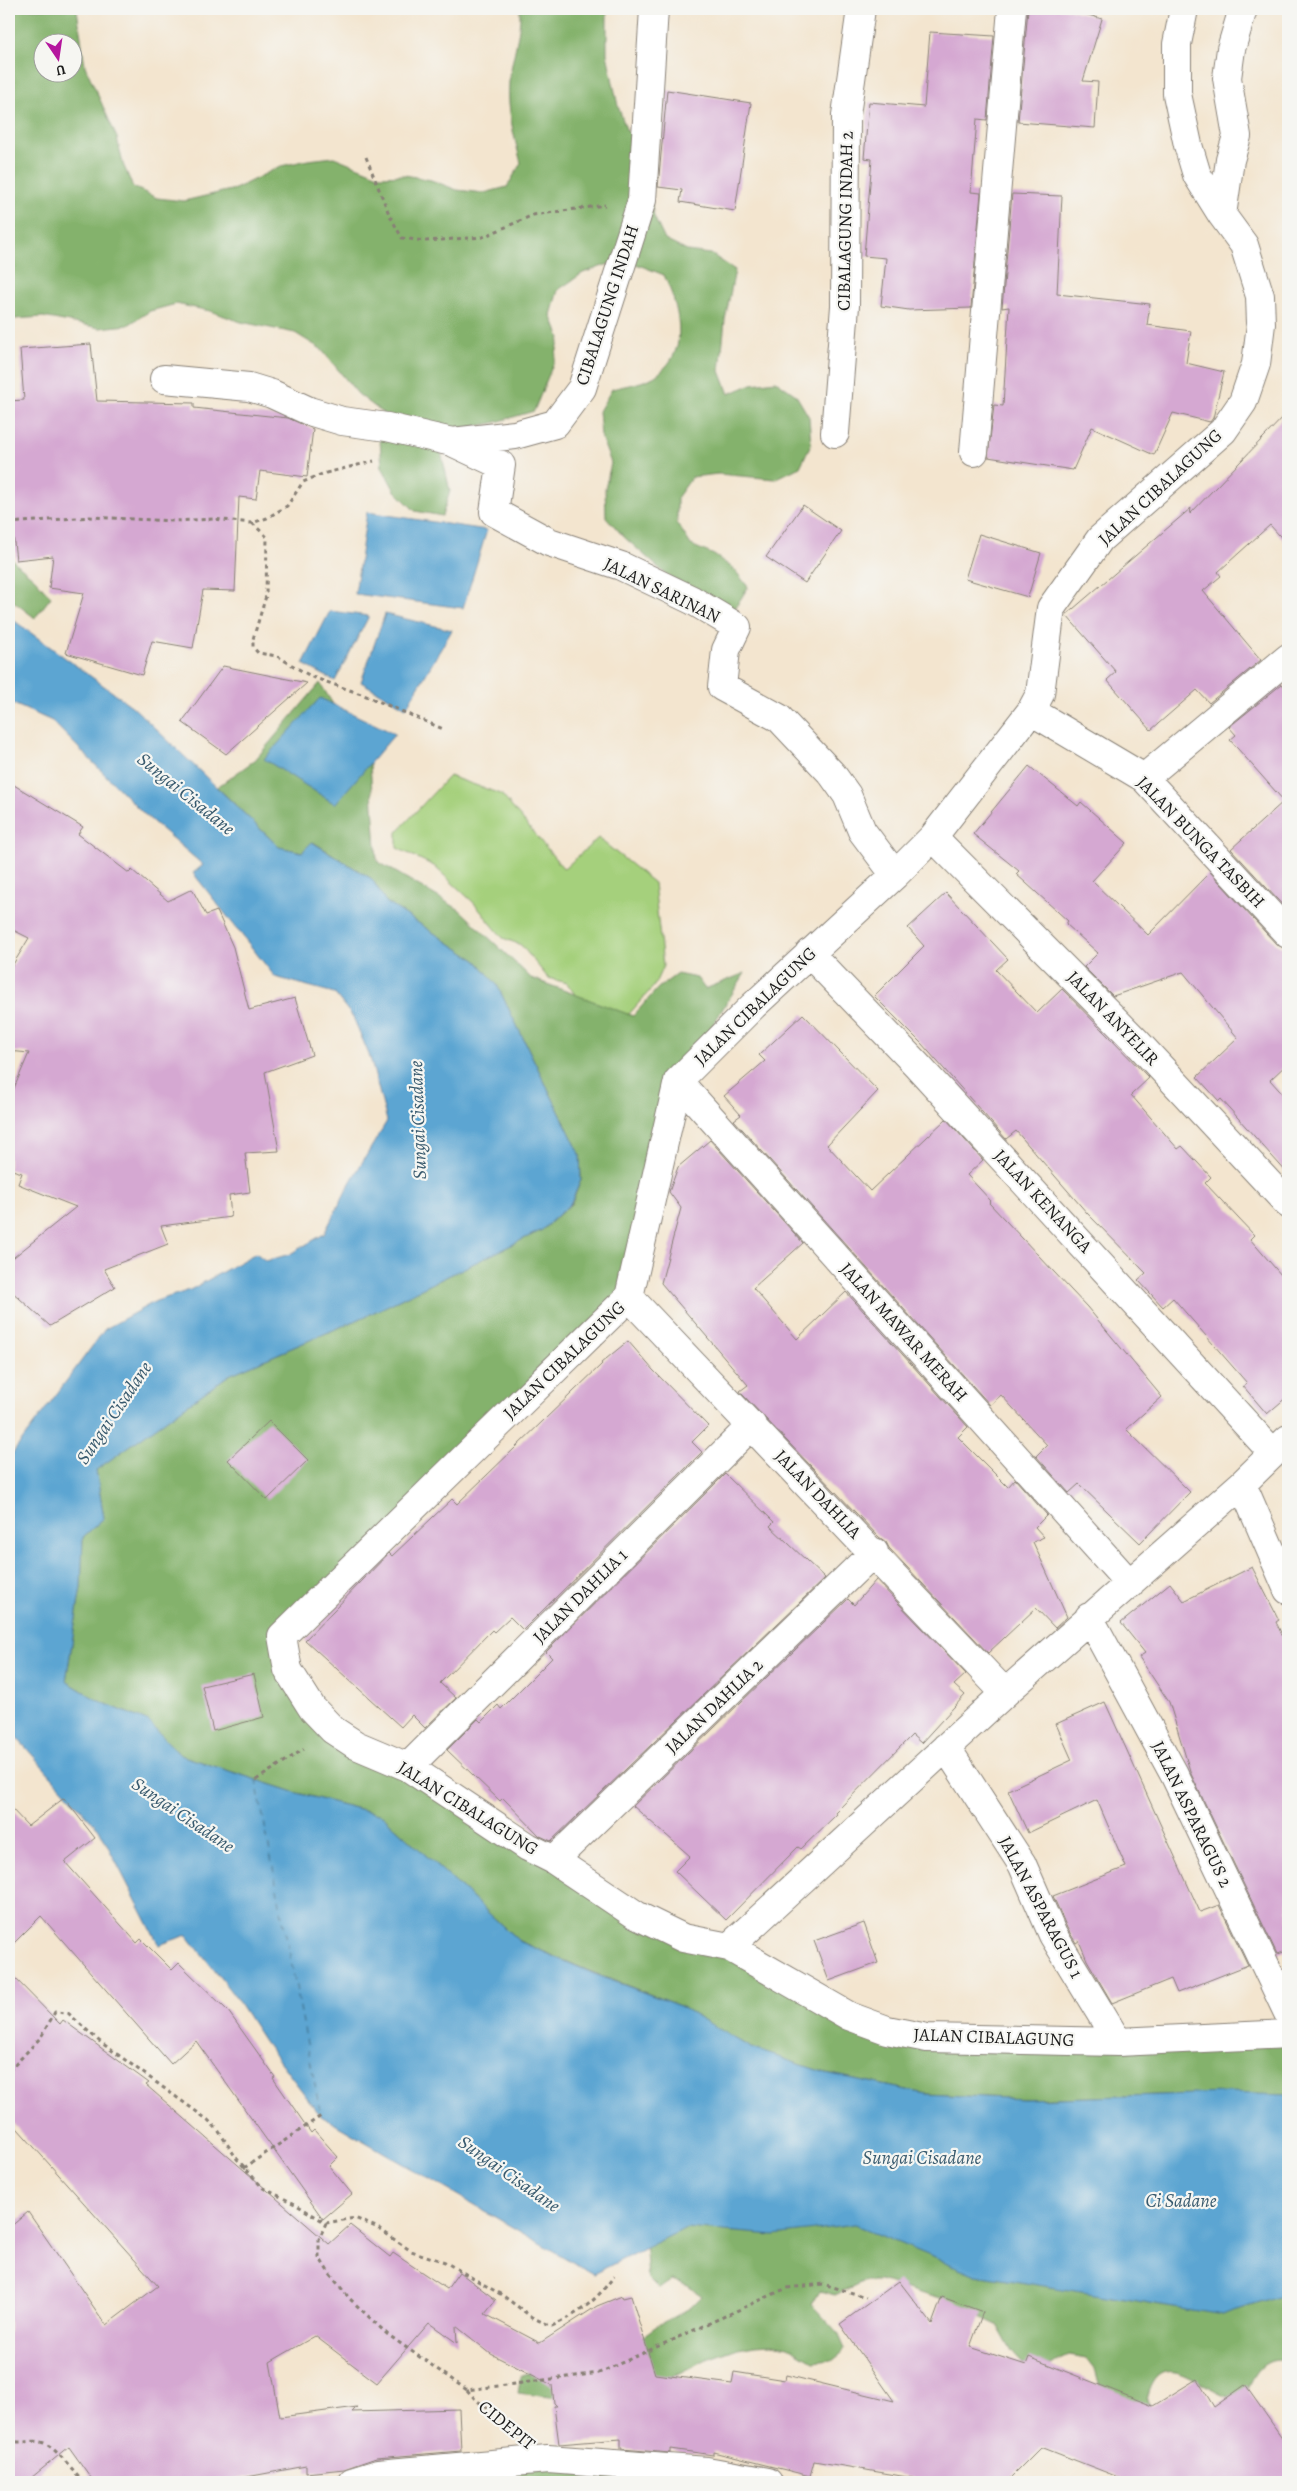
<svg xmlns="http://www.w3.org/2000/svg" width="1297" height="2491" font-family="Alegreya,serif">
  <style>
    .green { fill: #a5d07c; stroke: #60764c }
    .forest { fill: #84b26c; stroke: #506744; fill-rule: evenodd }
    .water { fill: #5ba5d2; stroke: #3c6077 }
    .lines { fill: none; stroke-linecap: round; stroke-linejoin: round }
    .ferry { stroke: #385a6e; stroke-width: 1; stroke-dasharray: 6 5; stroke-linecap: butt }
    .building { fill: #d5a8d2 }
    .minor-casing { stroke: #888076; stroke-width: 30 }
    .path { stroke: #888076; stroke-width: 3; stroke-dasharray: 4 4; stroke-linecap: butt }
    .minor { stroke: #fff; stroke-width: 28 }
    .labels { text-anchor: middle; dominant-baseline: central; stroke-width: 4.5; stroke-linejoin: round; paint-order: stroke }
    .street-label { font-size: 18px; fill: #1c1c1c; stroke: #f6f6f2 }
    .water-label { font-size: 19px; font-style: italic; fill: #385a6e; stroke: #f6f6f2 }
  </style>
  <rect width="100%" height="100%" fill="#f6f6f2"/>
  <filter id="ink" filterUnits="userSpaceOnUse"><feTurbulence type="fractalNoise" baseFrequency=".02" numOctaves="2"/><feDisplacementMap in="SourceGraphic" scale="10" xChannelSelector="R" yChannelSelector="G"/><feConvolveMatrix kernelMatrix="1 2 1 2 8 2 1 2 1" color-interpolation-filters="sRGB"/></filter>
  <filter id="wash" filterUnits="userSpaceOnUse"><feTurbulence type="fractalNoise" baseFrequency=".0096" numOctaves="4" result="noise"/><feDisplacementMap in="SourceGraphic" scale="20" xChannelSelector="R" yChannelSelector="G"/><feGaussianBlur stdDeviation="1.12" result="paint"/><feColorMatrix in="noise" values="0 0 0 0 0 0 0 0 0 0 0 0 0 0 0 0 0 1.4 0 .05"/><feComposite in="paint" operator="in"/></filter>
  <g filter="url(#wash)">
    <rect width="100%" height="100%" fill="#f3e5cf"/>
    <path class="green" d="M 449,776 L 501,794 L 564,869 L 598,838 L 654,883 L 663,966 L 654,986 L 629,1014 L 609,1019 L 580,1002 L 567,983 L 548,978 L 521,945 L 503,938 L 473,902 L 434,866 L 397,848 L 397,832 Z"/>
    <path class="forest" d="M 9,9 L 77,9 L 85,66 L 117,138 L 123,164 L 133,187 L 157,198 L 184,201 L 235,189 L 281,166 L 308,160 L 334,157 L 381,176 L 405,175 L 431,180 L 457,190 L 484,193 L 507,187 L 521,163 C 514,136 507,111 509,82 C 512,57 521,34 520,9 L 607,9 L 607,54 L 618,106 L 626,129 L 640,145 L 654,217 L 665,240 L 687,251 L 711,254 L 735,270 L 725,320 L 720,371 L 729,394 L 752,384 L 776,381 L 796,395 L 809,417 L 811,444 L 800,467 L 775,479 L 718,474 L 692,477 L 677,498 L 677,523 L 691,545 L 714,555 L 734,569 L 748,587 L 734,610 L 668,576 L 624,537 L 606,517 L 605,489 L 611,463 L 601,437 L 599,411 L 612,389 C 626,385 648,383 659,373 C 691,348 678,306 664,275 L 636,264 L 609,264 L 583,273 L 558,290 L 551,315 L 560,338 L 554,362 L 534,411 L 493,423 L 465,428 L 439,443 L 450,491 L 442,516 L 415,511 L 395,491 L 382,467 L 380,440 L 383,413 L 358,394 L 321,349 L 295,333 L 241,322 L 210,311 L 176,304 L 150,311 L 128,325 L 100,328 L 43,317 L 15,319 L 9,323 ZM 42,42 L 72,42 L 72,72 L 42,72 Z
      M 9,557 L 35,579 L 51,597 L 35,618 L 9,598 Z
      M 320,683 L 370,764 L 377,861 L 460,910 L 531,978 L 633,1016 L 658,988 L 677,974 L 697,978 L 705,989 L 745,973 L 678,1081 L 629,1297 L 282,1636 L 312,1708 L 636,1915 L 927,2038 L 1288,2034 L 1288,2095 L 1161,2095 L 1024,2099 L 926,2094 L 826,2073 L 751,2048 L 680,2006 L 587,1970 L 519,1941 L 382,1815 L 297,1793 L 180,1755 L 149,1722 L 99,1701 L 66,1681 L 81,1587 L 83,1537 L 104,1518 L 96,1470 L 229,1375 L 368,1315 L 542,1230 L 572,1203 L 581,1180 L 580,1154 L 497,985 L 477,961 L 386,902 L 372,879 L 313,842 L 302,852 L 279,847 L 217,787 L 255,760 Z
      M 739,2191 L 1288,2294 L 1288,2362 C 1263,2353 1250,2379 1244,2398 C 1239,2398 1232,2398 1228,2397 C 1199,2388 1160,2343 1147,2400 L 1155,2414 L 1100,2387 L 1096,2372 L 1086,2359 L 1069,2356 L 1039,2370 L 1023,2364 L 1012,2352 L 997,2325 L 944,2300 L 880,2281 L 864,2281 L 835,2295 L 820,2291 L 812,2305 L 838,2333 L 845,2349 L 831,2360 L 814,2362 L 788,2347 L 771,2344 L 755,2345 L 738,2348 L 707,2359 L 661,2382 L 565,2399 L 518,2393 L 521,2376 L 629,2346 L 658,2325 L 690,2308 L 702,2296 L 688,2286 L 672,2280 L 659,2289 L 648,2278 L 645,2241 Z
      M 569,2465 L 775,2482 L 351,2482 Z"/>
    <path class="water" d="M 367,512 L 487,530 L 463,608 L 355,594 Z
      M 330,611 L 369,616 L 335,681 L 303,664 Z
      M 385,614 L 452,630 L 406,708 L 361,682 Z
      M 9,617 L 133,707 L 279,847 L 302,852 L 312,842 L 372,879 L 386,902 L 477,961 L 497,985 L 580,1154 L 581,1180 L 571,1203 L 542,1230 L 368,1315 L 229,1375 L 96,1470 L 104,1518 L 83,1537 L 81,1587 L 66,1681 L 99,1701 L 149,1722 L 180,1755 L 297,1793 L 382,1815 L 519,1941 L 592,1973 L 680,2006 L 751,2048 L 826,2073 L 926,2094 L 1024,2099 L 1227,2093 L 1288,2095 L 1288,2294 L 1223,2315 L 976,2275 L 855,2225 L 774,2235 L 686,2228 L 593,2274 L 321,2116 L 264,2041 L 236,1998 L 187,1935 L 159,1945 L 99,1829 L 9,1729 L 9,1458 L 105,1329 L 156,1301 L 190,1290 L 256,1253 L 266,1261 L 290,1254 L 324,1234 L 351,1181 L 387,1121 L 370,1057 L 353,1017 L 334,993 L 275,977 L 193,873 L 203,865 L 144,814 L 52,721 L 9,702 Z
      M 320,698 L 395,734 L 335,804 L 264,759 Z"/>
    <g class="lines">
      <path class="ferry" d="M 256,1780 L 321,2116"/>
    </g>
    <g id="blocks">
      <path class="building" d="M 1028,9 L 1068,9 L 1102,19 L 1083,81 L 1098,82 L 1095,128 L 1018,122 Z
        M 930,32 L 994,36 L 987,120 L 977,119 L 971,192 L 981,193 L 971,308 L 909,310 L 881,306 L 886,258 L 864,256 L 872,159 L 864,158 L 869,102 L 924,107 Z
        M 667,90 L 751,103 L 735,211 L 680,202 L 682,190 L 658,187 Z
        M 1012,194 L 1062,196 L 1057,294 L 1150,304 L 1147,325 L 1191,331 L 1186,363 L 1224,372 L 1213,418 L 1210,422 L 1173,413 L 1154,455 L 1092,427 L 1073,470 L 988,457 L 994,405 L 1003,406 L 1009,307 L 1002,308 Z
        M 91,344 L 97,401 L 194,403 L 194,408 L 288,418 L 313,429 L 307,477 L 260,471 L 256,499 L 239,497 L 235,591 L 203,590 L 193,648 L 152,641 L 142,675 L 66,653 L 84,593 L 49,588 L 53,556 L 16,560 L 11,516 L 9,516 L 9,401 L 24,400 L 20,349 Z
        M 1288,412 L 1288,545 L 1270,525 L 1218,572 L 1221,576 L 1203,591 L 1261,660 L 1209,703 L 1197,690 L 1151,730 L 1107,680 L 1116,672 L 1066,615 L 1191,508 L 1190,514 Z
        M 803,505 L 841,531 L 805,583 L 766,557 Z
        M 979,534 L 1041,553 L 1028,597 L 965,579 Z
        M 223,666 L 307,683 L 226,754 L 182,722 Z
        M 1282,684 L 1288,691 L 1288,911 L 1231,849 L 1284,801 L 1230,740 L 1236,735 L 1229,727 Z
        M 1029,766 L 1078,806 L 1081,802 L 1127,843 L 1092,881 L 1148,935 L 1210,872 L 1277,945 L 1288,949 L 1288,1063 L 1270,1080 L 1288,1100 L 1288,1174 L 1221,1099 L 1219,1101 L 1197,1077 L 1238,1038 L 1183,972 L 1113,996 L 1084,967 L 1098,953 L 1066,924 L 1068,921 L 1016,874 L 1019,871 L 973,834 Z
        M 9,782 L 83,827 L 78,834 L 129,873 L 132,870 L 168,901 L 192,889 L 206,915 L 217,911 L 233,947 L 249,1010 L 295,998 L 312,1055 L 265,1072 L 279,1151 L 245,1153 L 250,1192 L 229,1195 L 231,1217 L 161,1226 L 168,1244 L 104,1269 L 115,1287 L 50,1326 L 9,1289 L 9,1261 L 76,1207 L 18,1184 L 22,1173 L 9,1169 L 9,1100 L 29,1053 L 9,1051 L 9,971 L 29,938 L 9,928 Z
        M 946,893 L 1008,959 L 996,970 L 1037,1013 L 1062,989 L 1149,1078 L 1131,1095 L 1178,1149 L 1182,1146 L 1211,1177 L 1205,1183 L 1254,1235 L 1250,1239 L 1288,1283 L 1288,1396 L 1267,1414 L 1243,1386 L 1247,1383 L 1173,1298 L 1163,1307 L 1138,1280 L 1146,1273 L 1087,1213 L 1016,1131 L 1006,1139 L 921,1043 L 874,996 L 924,946 L 908,928 Z
        M 803,1014 L 878,1091 L 827,1145 L 870,1191 L 946,1119 L 983,1160 L 967,1175 L 991,1201 L 989,1203 L 1087,1307 L 1162,1397 L 1126,1429 L 1190,1492 L 1140,1543 L 1079,1484 L 1069,1493 L 1036,1456 L 1047,1445 L 1001,1395 L 990,1405 L 734,1120 L 741,1115 L 724,1096 L 765,1061 L 759,1055 Z
        M 710,1140 L 803,1243 L 753,1288 L 797,1339 L 846,1292 L 968,1427 L 958,1437 L 1008,1487 L 1015,1479 L 1047,1515 L 1035,1527 L 1044,1537 L 1033,1542 L 1067,1617 L 1055,1628 L 1036,1608 L 988,1653 L 889,1548 L 886,1542 L 879,1537 L 742,1394 L 740,1391 L 748,1385 L 661,1283 L 681,1208 L 669,1192 L 678,1167 Z
        M 628,1341 L 653,1370 L 708,1426 L 692,1442 L 702,1452 L 523,1630 L 510,1617 L 494,1632 L 492,1630 L 440,1683 L 456,1698 L 425,1728 L 412,1715 L 401,1727 L 305,1640 L 389,1553 L 392,1556 L 452,1499 L 457,1504 L 602,1364 L 601,1363 Z
        M 269,1421 L 308,1460 L 267,1500 L 228,1460 Z
        M 725,1474 L 774,1522 L 770,1526 L 825,1578 L 551,1841 L 540,1836 L 503,1798 L 500,1801 L 447,1750 L 478,1719 L 481,1722 L 498,1705 L 501,1709 L 552,1658 L 546,1652 Z
        M 1252,1567 L 1279,1620 L 1276,1622 L 1288,1648 L 1288,1950 L 1277,1954 L 1191,1774 L 1169,1702 L 1139,1657 L 1145,1653 L 1121,1623 L 1170,1583 L 1184,1601 Z
        M 876,1580 L 966,1674 L 954,1685 L 965,1695 L 921,1743 L 912,1735 L 835,1813 L 837,1814 L 801,1849 L 798,1847 L 726,1920 L 675,1871 L 690,1856 L 633,1806 L 848,1599 L 854,1605 Z
        M 254,1674 L 264,1717 L 213,1731 L 202,1686 Z
        M 1105,1702 L 1200,1912 L 1219,1905 L 1248,1965 L 1177,1993 L 1171,1979 L 1112,2003 L 1087,1960 L 1079,1941 L 1076,1943 L 1067,1928 L 1053,1896 L 1126,1867 L 1097,1800 L 1028,1833 L 1008,1790 L 1072,1760 L 1056,1724 Z
        M 64,1798 L 95,1838 L 65,1862 L 137,1943 L 141,1939 L 172,1970 L 179,1963 L 228,2011 L 275,2077 L 273,2078 L 311,2133 L 314,2130 L 338,2157 L 329,2166 L 352,2194 L 323,2219 L 196,2041 L 171,2064 L 41,1916 L 9,1948 L 9,1806 L 28,1826 Z
        M 864,1923 L 878,1963 L 829,1981 L 814,1941 Z
        M 9,1972 L 60,2024 L 63,2020 L 149,2083 L 146,2085 L 329,2244 L 350,2225 L 390,2257 L 393,2253 L 447,2289 L 459,2272 L 496,2300 L 485,2314 L 540,2343 L 597,2306 L 622,2296 L 623,2298 L 631,2296 L 655,2374 L 732,2384 L 734,2372 L 785,2380 L 786,2375 L 894,2401 L 840,2324 L 899,2281 L 932,2324 L 942,2297 L 983,2312 L 970,2347 L 1026,2365 L 1029,2357 L 1153,2406 L 1197,2379 L 1214,2407 L 1245,2385 L 1288,2446 L 1288,2482 L 1131,2482 L 1041,2447 L 1006,2482 L 909,2482 L 913,2478 L 814,2461 L 810,2476 L 713,2452 L 713,2455 L 670,2449 L 670,2453 L 621,2449 L 621,2439 L 559,2444 L 554,2406 L 557,2406 L 554,2403 L 552,2385 L 491,2354 L 456,2326 L 457,2343 L 429,2323 L 377,2383 L 315,2336 L 270,2362 L 280,2417 L 357,2407 L 352,2412 L 459,2409 L 461,2451 L 376,2458 L 344,2469 L 306,2473 L 306,2466 L 220,2482 L 94,2482 L 69,2447 L 26,2482 L 9,2482 L 9,2228 L 28,2212 L 106,2325 L 158,2286 L 9,2119 Z"/>
    </g>
  </g>
  <g filter="url(#ink)">
    <use href="#blocks" fill-opacity="0" stroke="#888076" stroke-width="1"/>
    <g class="lines">
      <g class="minor-casing">
        <path id="minor" d="M 1184,9 L 1177,44 L 1177,94 L 1188,145 L 1197,175 L 1222,215 L 1244,245 L 1260,296 L 1261,324 L 1256,364 L 1243,402 L 1223,431 L 1100,539 L 1051,608 L 1040,694 L 1031,711 L 933,837 L 895,875 L 753,1006 L 678,1081 L 629,1297 L 282,1636 L 288,1670 L 312,1708 L 333,1730 L 356,1745 L 408,1767 L 528,1847 L 554,1860 L 636,1915 L 683,1938 L 729,1947 L 849,2016 L 887,2030 L 927,2038 L 1118,2042 L 1288,2034
          M 1222,215 L 1230,160 L 1237,136 L 1227,78 L 1231,49 L 1243,9
          M 164,379 L 249,387 L 272,394 L 309,411 L 342,421 L 387,427 L 452,442 L 515,435 L 555,424 L 582,388 L 642,200 L 654,9
          M 835,433 L 845,306 L 846,115 L 861,9
          M 452,442 L 501,465 L 494,512 L 549,542 L 621,566 L 692,600 L 737,627 L 726,650 L 722,687 L 779,718 L 832,774 L 847,795 L 862,831 L 895,875
          M 974,452 L 1012,9
          M 1031,711 L 1144,778 L 1288,934
          M 1144,778 L 1288,658
          M 933,837 L 1135,1040 L 1288,1204
          M 809,953 L 916,1064 L 1273,1453
          M 678,1081 L 1130,1584
          M 629,1297 L 1005,1693
          M 1242,1484 L 1288,1590
          M 1089,1617 L 1174,1774 L 1288,2013
          M 946,1747 L 1022,1864 L 1053,1935 L 1118,2042
          M 408,1767 L 752,1425
          M 554,1860 L 874,1552
          M 729,1947 L 1005,1693 L 1242,1484 L 1288,1439
          M 352,2482 L 378,2474 L 548,2459 L 707,2471 L 768,2482"/>
      </g>
      <path class="path" d="M 366,157 L 389,214 L 402,238 L 426,241 L 483,237 L 533,215 L 605,205
        M 9,523 L 90,517 L 174,521 L 213,519 L 252,523 L 267,518 L 287,506 L 303,482 L 322,474 L 374,461
        M 252,523 L 267,537 L 266,596 L 253,639 L 253,647 L 258,653 L 277,656 L 312,677 L 364,695 L 443,729
        M 256,1780 L 304,1749
        M 9,2071 L 41,2037 L 55,2012 L 68,2013 L 99,2041 L 208,2120 L 218,2130 L 237,2159 L 263,2188 L 295,2204 L 326,2223 L 355,2218 L 378,2228 L 411,2251 L 445,2262 L 502,2295 L 533,2318 L 552,2326 C 579,2314 597,2300 614,2276
        M 244,2168 L 321,2116
        M 326,2223 L 319,2239 L 319,2257 L 329,2273 L 350,2299 L 387,2334 L 467,2390 L 599,2373 L 787,2288 L 823,2284 L 866,2297
        M 467,2390 L 476,2400 L 515,2427
        M 9,2439 C 22,2446 30,2438 44,2443 C 55,2447 75,2473 84,2482"/>
      <use href="#minor" class="minor"/>
    </g>
  </g>
  <g class="labels">
    <g class="street-label">
      <text transform="translate(845 221) rotate(-89)">CIBALAGUNG INDAH 2</text>
      <text transform="translate(607 305) rotate(-72)">CIBALAGUNG INDAH</text>
      <text transform="translate(1160 487) rotate(-43)">JALAN CIBALAGUNG</text>
      <text transform="translate(662 590) rotate(26)">JALAN SARINAN</text>
      <text transform="translate(1201 842) rotate(46)">JALAN BUNGA TASBIH</text>
      <text transform="translate(755 1006) rotate(-44)">JALAN CIBALAGUNG</text>
      <text transform="translate(1113 1018) rotate(46)">JALAN ANYELIR</text>
      <text transform="translate(1043 1201) rotate(47)">JALAN KENANGA</text>
      <text transform="translate(904 1332) rotate(48)">JALAN MAWAR MERAH</text>
      <text transform="translate(564 1360) rotate(-44)">JALAN CIBALAGUNG</text>
      <text transform="translate(818 1494) rotate(46)">JALAN DAHLIA</text>
      <text transform="translate(580 1596) rotate(-45)">JALAN DAHLIA 1</text>
      <text transform="translate(714 1706) rotate(-44)">JALAN DAHLIA 2</text>
      <text transform="translate(468 1808) rotate(32)">JALAN CIBALAGUNG</text>
      <text transform="translate(1192 1814) rotate(64)">JALAN ASPARAGUS 2</text>
      <text transform="translate(1041 1907) rotate(62)">JALAN ASPARAGUS 1</text>
      <text transform="translate(994 2037) rotate(2)">JALAN CIBALAGUNG</text>
      <text transform="translate(507 2425) rotate(39)">CIDEPIT</text>
    </g>
    <g class="water-label">
      <text transform="translate(186 794) rotate(39)">Sungai Cisadane</text>
      <text transform="translate(418 1120) rotate(-92)">Sungai Cisadane</text>
      <text transform="translate(114 1413) rotate(-56)">Sungai Cisadane</text>
      <text transform="translate(183 1815) rotate(34)">Sungai Cisadane</text>
      <text x="922" y="2158">Sungai Cisadane</text>
      <text transform="translate(509 2174) rotate(35)">Sungai Cisadane</text>
      <text x="1181" y="2201">Ci Sadane</text>
    </g>
  </g>
  <rect width="1297" height="2491" fill="none" stroke="#f6f6f2" stroke-width="30"/>
  <g transform="translate(58 58) rotate(167)"><circle r="24" fill="#f6f6f2" stroke="#9f9f9c"/>
  <path d="M0-4L9 19L0 12L-9 19Z" fill="#b5179e"/>
  <text y="-8" font-size="14" font-weight="bold" text-anchor="middle" fill="#1c1c1c">U</text>
  </g>
</svg>
